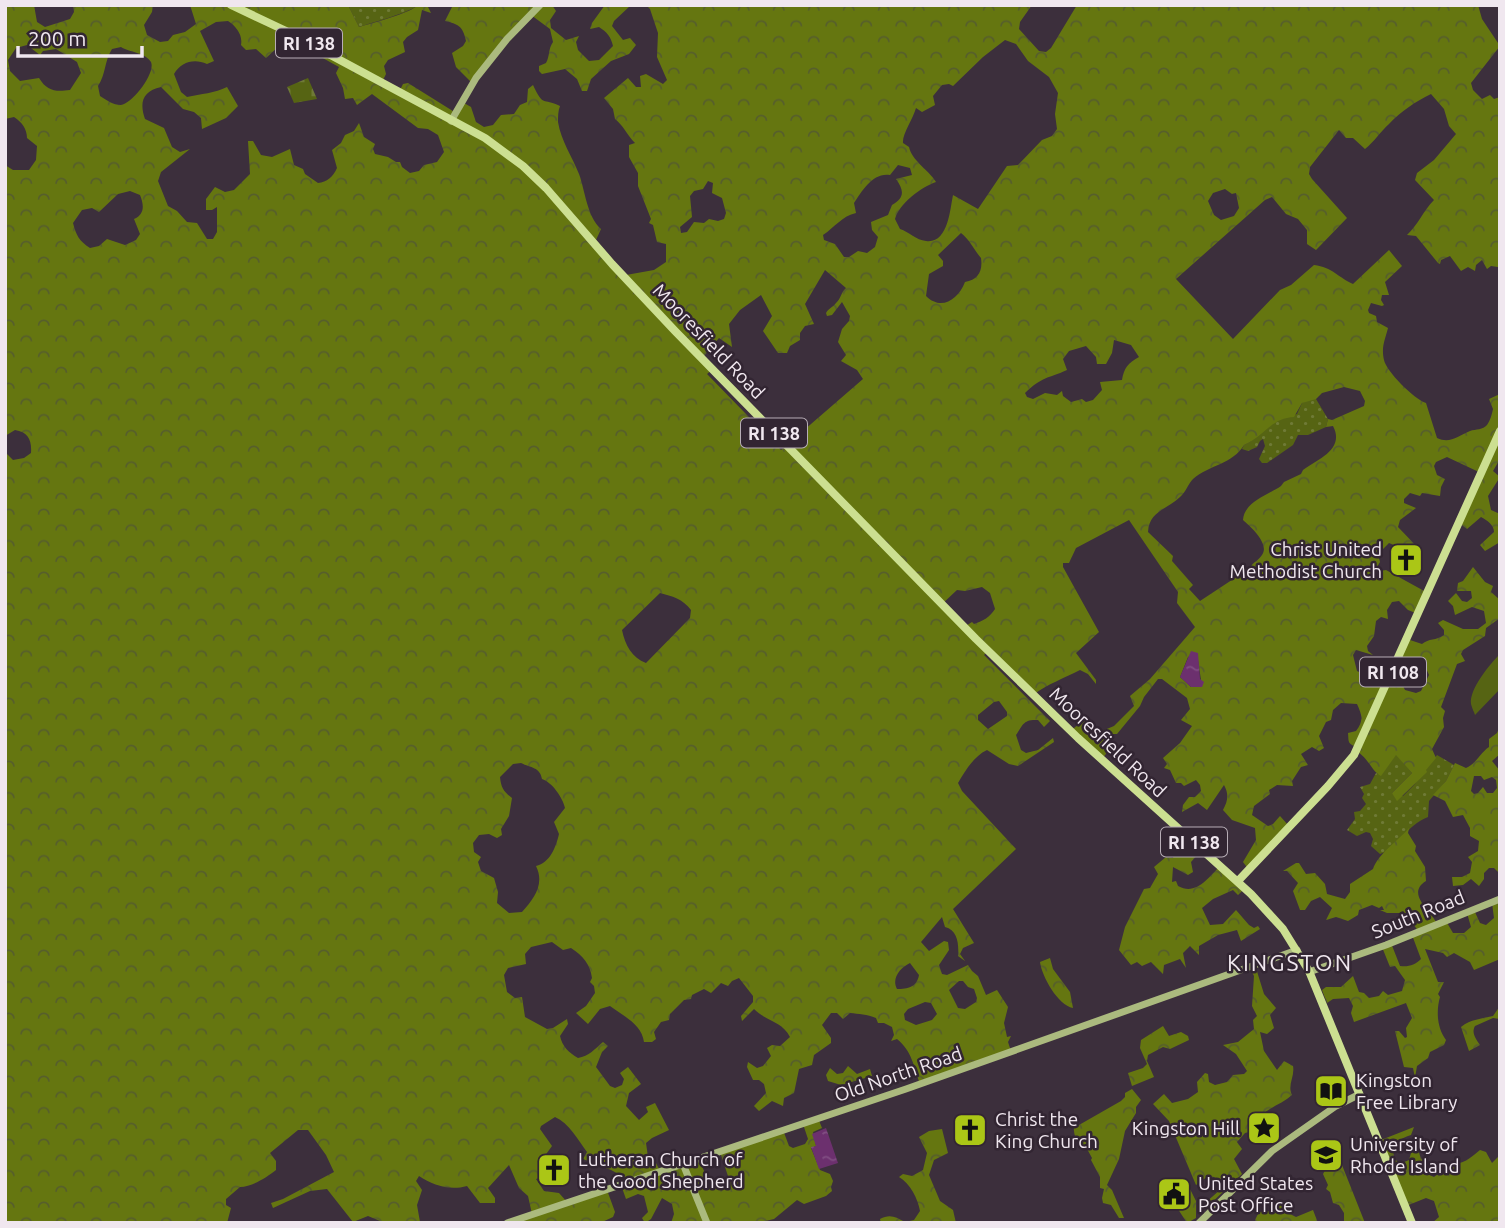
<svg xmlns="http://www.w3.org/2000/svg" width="1505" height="1228" font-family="Ubuntu,sans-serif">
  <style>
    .grass { fill: url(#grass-dots) }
    .forest { fill: url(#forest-crowns); fill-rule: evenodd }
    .cemetery { fill: url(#cemetery-stones) }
    .park { fill: #566413 }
    .water { fill: url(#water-ripples) }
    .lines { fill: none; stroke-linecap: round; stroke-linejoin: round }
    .secondary { stroke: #abba7e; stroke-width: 7 }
    .primary { stroke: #ccdf91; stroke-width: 8 }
    .labels { text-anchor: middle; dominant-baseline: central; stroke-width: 5; stroke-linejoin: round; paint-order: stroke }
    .shield { fill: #322532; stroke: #b7adb6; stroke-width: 2 }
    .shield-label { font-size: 18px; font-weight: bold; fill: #f0e7ef }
    .street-label { font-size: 19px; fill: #f0e7ef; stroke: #322532 }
    .poi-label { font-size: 19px; fill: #f0e7ef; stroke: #322532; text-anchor: start }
    .quarter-label { font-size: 23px; letter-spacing: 2px; fill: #f0e7ef; stroke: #322532 }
  </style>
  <defs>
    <pattern id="grass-dots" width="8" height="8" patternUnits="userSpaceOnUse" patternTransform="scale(1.75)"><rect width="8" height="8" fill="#566413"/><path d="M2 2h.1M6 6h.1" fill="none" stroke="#6f7a36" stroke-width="1.8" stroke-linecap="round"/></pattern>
    <pattern id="forest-crowns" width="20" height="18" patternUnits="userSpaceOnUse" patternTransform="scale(1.75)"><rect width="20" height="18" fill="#657610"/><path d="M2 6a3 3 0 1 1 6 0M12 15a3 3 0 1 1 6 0" fill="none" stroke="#565e2c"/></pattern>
    <pattern id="cemetery-stones" width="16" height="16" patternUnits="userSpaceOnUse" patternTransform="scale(1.75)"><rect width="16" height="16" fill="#566413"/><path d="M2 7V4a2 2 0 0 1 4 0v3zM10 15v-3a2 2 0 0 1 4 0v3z" fill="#6f7a36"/></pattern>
    <pattern id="water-ripples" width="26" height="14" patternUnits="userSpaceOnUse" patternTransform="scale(1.75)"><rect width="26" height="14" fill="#6c306e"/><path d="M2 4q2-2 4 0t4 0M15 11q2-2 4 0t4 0" fill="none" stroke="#814e83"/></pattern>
  </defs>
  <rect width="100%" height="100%" fill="#3c2f3c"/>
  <path class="grass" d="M 348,5 L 418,5 C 411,12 371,23 359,27 Z
    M 1309,399 L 1316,399 L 1328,419 L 1326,427 L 1308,435 L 1298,435 L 1293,445 L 1267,463 L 1262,463 L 1259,459 L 1265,446 L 1263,439 L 1260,441 L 1257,447 L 1248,451 L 1242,449 L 1244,445 C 1254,441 1257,434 1266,428 C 1276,420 1286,417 1297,414 L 1302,403 Z
    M 1396,754 L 1412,773 L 1392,793 L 1403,796 L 1414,785 L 1437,755 L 1454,765 L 1446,781 L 1429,801 L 1428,817 C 1406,825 1398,849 1380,854 L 1371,846 L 1373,839 L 1370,833 L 1366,832 L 1357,836 L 1347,830 L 1355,819 L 1354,812 L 1360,811 L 1366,804 L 1362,798 L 1364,794 L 1360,787 L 1370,784 L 1376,773 L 1381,775 Z"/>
  <path class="forest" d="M 5,5 L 34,5 L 37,22 L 45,27 L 70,19 L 74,12 L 73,5 L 153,5 L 152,12 L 144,25 L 147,35 L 160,42 L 168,41 L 173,35 L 185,32 L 196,24 L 190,5 L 348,5 L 359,27 C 372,23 411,13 418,5 L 427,5 L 431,13 L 422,10 L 418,30 L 407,37 L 403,42 L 405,52 L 388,60 L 384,66 L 386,74 L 381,84 L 399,92 L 403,84 L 408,83 L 456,113 L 464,103 L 471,107 L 476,122 L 484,127 L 493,125 L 501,115 L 514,114 L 520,105 L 527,102 L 528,89 L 533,85 C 544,108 542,97 560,106 C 558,111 558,116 558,122 C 561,141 572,156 579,174 C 585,190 587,217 601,229 L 596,240 L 626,275 L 654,270 L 666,262 L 666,244 L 657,242 L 653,225 L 649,223 L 651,219 L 638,186 L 638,173 L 629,157 L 629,145 L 635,143 C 627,135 623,125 615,119 L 613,109 L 604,98 L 628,78 L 636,87 L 641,87 L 640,76 L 646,74 L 663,84 L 667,80 L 657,57 L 658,33 L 650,9 L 646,5 L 1032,5 L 1020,22 L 1019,29 L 1039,51 L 1046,52 L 1051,48 L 1077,5 L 1478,5 L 1482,19 L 1500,46 L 1471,83 L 1473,90 L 1482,99 L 1490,95 L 1494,99 L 1500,97 L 1500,271 L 1498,267 L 1491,266 L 1487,269 L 1482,260 L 1476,265 L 1475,271 L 1468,267 L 1461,271 L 1450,256 L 1441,260 L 1440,264 L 1438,263 L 1416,236 L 1407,235 C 1418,225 1423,211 1434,200 L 1415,180 L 1417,173 L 1434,160 L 1456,134 L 1449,126 L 1444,109 L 1431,94 C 1415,102 1401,111 1389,124 C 1380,132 1375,141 1365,149 L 1353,138 L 1346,138 L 1339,130 L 1310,167 L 1309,174 L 1312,179 L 1347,218 L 1316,250 L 1307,244 L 1307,230 L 1298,219 L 1286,214 L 1272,197 L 1265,200 L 1176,279 L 1233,339 L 1280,290 L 1291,285 L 1314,265 C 1332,267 1339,278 1353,284 L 1389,250 L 1402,266 L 1385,282 L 1389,295 L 1382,295 L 1381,300 L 1384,305 L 1382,306 L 1371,303 L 1368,310 L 1369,313 L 1376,316 L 1377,322 L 1388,328 C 1385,340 1381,347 1384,360 C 1386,371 1414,399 1426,403 L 1437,438 C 1450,444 1458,436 1470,431 C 1476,429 1483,430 1487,425 C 1490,421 1492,414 1493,409 L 1489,399 L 1500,394 L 1500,459 L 1493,471 L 1500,477 L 1488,496 L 1491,510 L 1500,514 L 1500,542 L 1485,551 L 1480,545 L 1494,532 C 1494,525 1487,520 1481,517 L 1467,529 L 1459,523 L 1481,473 L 1447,457 L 1436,462 L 1434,466 L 1437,475 L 1445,479 L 1441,487 L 1440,496 L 1422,493 L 1420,496 L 1410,493 L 1404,499 L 1404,503 L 1416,508 L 1400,520 L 1398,527 L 1422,552 L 1415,550 L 1411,552 L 1389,543 L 1378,554 L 1380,562 L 1377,567 L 1380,571 L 1386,570 L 1426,592 L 1418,614 L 1408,610 L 1399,601 L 1392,602 L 1387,610 L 1388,619 L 1381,617 L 1376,621 L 1374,636 L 1367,646 L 1368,651 L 1373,655 L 1356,650 L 1353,655 L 1357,671 L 1365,675 L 1373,672 L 1402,684 L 1405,690 L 1416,693 L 1421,691 L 1429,675 L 1426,668 L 1413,665 L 1409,671 L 1396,666 L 1407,639 L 1422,644 C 1429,638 1436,641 1444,635 L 1444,630 L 1438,623 L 1443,620 L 1463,629 L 1478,629 L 1486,623 L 1484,611 L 1472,607 L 1455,615 L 1453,606 L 1448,601 L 1456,593 L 1462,601 L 1467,602 L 1472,598 L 1471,591 L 1457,591 L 1458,583 L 1463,581 L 1473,567 L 1485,582 L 1493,586 L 1491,592 L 1500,600 L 1500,618 L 1486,628 L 1485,636 L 1463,650 L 1461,654 L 1465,661 L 1457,664 L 1441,707 L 1445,711 L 1443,718 L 1444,727 L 1432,749 L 1436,758 L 1426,770 L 1427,772 L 1397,801 L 1392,793 L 1412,773 L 1396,755 L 1381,776 C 1371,771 1369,758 1356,751 L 1357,748 C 1347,742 1349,743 1348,733 L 1356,731 C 1364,721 1362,715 1357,704 L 1341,703 L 1333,710 L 1331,720 L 1326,722 L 1319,736 L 1324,748 L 1319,751 L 1312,747 L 1301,754 L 1308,765 L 1301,767 L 1292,781 L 1293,786 L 1277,785 L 1269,790 L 1270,794 L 1254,806 L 1252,815 L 1268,826 L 1273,824 L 1280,816 L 1288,825 L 1249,870 L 1243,862 L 1256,840 L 1255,828 L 1232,820 L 1223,810 C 1228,801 1229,794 1224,785 L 1207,810 L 1198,803 L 1182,812 L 1183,805 L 1189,797 L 1195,797 L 1201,791 L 1200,785 L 1196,780 L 1184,786 L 1181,783 L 1176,783 L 1170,770 L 1164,768 L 1167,764 L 1163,758 L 1180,743 L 1192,726 L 1181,720 L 1190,709 L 1187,698 L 1162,679 L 1158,679 L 1144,697 L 1140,706 L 1117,734 L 1109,734 L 1104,740 L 1109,750 L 1102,759 L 1070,731 L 1086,719 L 1095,729 L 1102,731 L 1114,726 L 1134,706 L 1130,696 L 1150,679 L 1195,627 L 1177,603 L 1178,592 L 1129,520 L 1076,548 L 1069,563 L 1063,563 L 1063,567 L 1099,632 L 1076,653 L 1096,680 L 1096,684 L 1088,674 L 1080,670 C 1064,678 1048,684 1033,695 L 987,652 L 984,655 L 1050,721 L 1044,727 L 1038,720 C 1023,719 1023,725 1016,735 L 1021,750 L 1026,753 L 1038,750 L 1053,738 L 1054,742 L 1018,766 L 1009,764 L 987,750 C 974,756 965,771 958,783 L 962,791 L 1016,849 L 953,909 L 974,943 L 963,948 L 960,954 L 965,961 L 958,956 C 959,945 958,930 945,927 L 942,917 L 921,942 L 929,951 L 944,941 L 948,942 L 949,950 L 939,965 L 942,974 L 947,975 L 968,965 L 972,971 L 978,976 L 986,995 L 997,990 L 1008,1007 L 1004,1023 L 1007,1037 L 1011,1036 L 1008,1042 L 1011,1051 L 920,1084 C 914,1067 912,1051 897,1039 L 891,1041 L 894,1035 L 892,1027 L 884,1023 L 878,1023 L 876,1018 C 867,1014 859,1014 850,1013 L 843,1019 L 837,1013 L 831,1013 L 822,1025 L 831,1038 L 831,1043 L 814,1055 L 812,1065 L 799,1069 L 794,1093 L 784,1098 L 783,1106 L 772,1101 L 759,1111 L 754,1106 L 766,1093 L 764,1084 L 759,1080 L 753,1080 L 747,1067 L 748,1062 L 757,1068 L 763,1066 L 771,1056 L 767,1048 L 772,1045 L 780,1046 L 790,1037 C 782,1021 767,1022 754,1009 L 742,1021 L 741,1016 L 753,1002 L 753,996 L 739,978 L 732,981 L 728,986 L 721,983 L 711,993 L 704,989 L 692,995 L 691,999 L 684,1000 L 670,1014 L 669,1020 L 661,1022 L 654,1032 L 656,1039 L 652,1042 L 644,1042 C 642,1025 624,1016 610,1006 L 600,1009 L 588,1024 L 576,1013 L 586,1006 L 595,993 L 594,986 L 590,982 L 592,978 C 590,964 583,956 571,948 L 563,950 L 552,942 L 531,947 L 525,954 L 526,964 L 508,968 L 504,975 L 507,992 L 515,998 L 522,997 L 525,1017 L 547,1029 L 553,1028 L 567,1019 L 568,1024 L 560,1036 C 562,1046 569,1053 578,1058 C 589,1056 595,1049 603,1042 L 608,1046 L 602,1052 L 596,1067 L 610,1086 L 615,1088 L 622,1085 L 624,1079 L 620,1073 L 628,1067 L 641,1084 L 629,1093 L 626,1106 L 639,1120 L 648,1112 L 646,1107 L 655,1103 L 669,1130 L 652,1138 L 646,1143 L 648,1157 L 656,1163 L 660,1171 L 699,1160 L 710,1184 L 728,1176 L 720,1152 L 783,1130 L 789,1146 L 793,1148 L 805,1144 L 808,1139 L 803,1124 L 818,1118 L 822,1128 L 813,1132 L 816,1146 L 811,1148 L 820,1170 L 830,1174 L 833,1181 L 831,1187 L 832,1191 L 826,1196 L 804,1204 L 797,1200 L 774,1219 L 756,1223 L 671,1223 L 674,1214 L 672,1204 L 662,1198 L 651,1219 L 645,1223 L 642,1218 L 648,1212 L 644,1196 L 638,1194 L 626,1199 L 621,1185 L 630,1180 L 611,1170 L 583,1159 L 587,1152 C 578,1140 569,1123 555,1117 L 541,1126 L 540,1129 L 552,1146 L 544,1157 L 539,1171 L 543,1177 L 536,1179 L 544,1191 L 559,1193 L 567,1202 L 607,1190 L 615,1212 L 613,1217 L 600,1223 L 509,1223 L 532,1214 L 528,1196 L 519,1188 L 509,1165 L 488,1188 L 495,1198 L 495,1203 L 480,1203 L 467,1186 C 449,1191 433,1185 419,1176 L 416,1181 L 422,1190 L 417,1205 L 420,1222 L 417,1223 L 385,1223 L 368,1216 L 353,1222 L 327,1189 L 310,1191 L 273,1208 L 271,1203 L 283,1199 L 334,1172 L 326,1155 L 308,1130 L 298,1130 L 270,1153 L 276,1161 L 276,1170 C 267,1177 252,1187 240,1187 L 226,1199 L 226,1205 L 231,1208 L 227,1223 L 5,1223 L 5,452 L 13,460 L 24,458 L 31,453 C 32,440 28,432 15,430 L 5,436 L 5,165 L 13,170 L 29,170 L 36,160 L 37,146 L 27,138 C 27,129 22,122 14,117 L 5,119 ZM 228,21 C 236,26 243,35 241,45 L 246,50 L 256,49 L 266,58 L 279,46 L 292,41 L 339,67 L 336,73 L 343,88 L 345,99 L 353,98 L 357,105 L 372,94 L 418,128 L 428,129 L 438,135 L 444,152 L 437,162 L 424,165 L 419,171 L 410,173 L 402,167 L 400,162 L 396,162 L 388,157 L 375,154 L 373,149 L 375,144 L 364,137 L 359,123 L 354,131 L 345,135 L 341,143 L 332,150 L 337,168 C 333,177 327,182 318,183 L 305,174 L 303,169 L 294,165 L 290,149 L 272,157 L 261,155 L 253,141 L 248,141 L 250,174 L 234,190 L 225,192 L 215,187 L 206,199 L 206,210 L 212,210 L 217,207 L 217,232 L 213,239 L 207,239 L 197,223 L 187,222 L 177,211 L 168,206 L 158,181 L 161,172 L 190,149 L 180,152 L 172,147 L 164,128 L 145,119 C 139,102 143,91 161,87 L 183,109 L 194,112 L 201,118 L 202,129 L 226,118 L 238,106 L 227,87 C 215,93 201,94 187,97 L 181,92 L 174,74 C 181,62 194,58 207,64 L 214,61 L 200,31 L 216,22 ZM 1005,40 L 1016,44 L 1028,61 L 1049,77 L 1058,93 L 1055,114 L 1057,129 L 1052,136 L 1042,140 L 1018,165 L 1007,166 L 978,209 L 953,195 C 950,210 948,244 926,241 C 916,240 909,232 900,229 L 895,219 C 899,204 921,187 936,182 C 928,169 912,161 909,147 L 903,143 C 902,134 913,119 916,108 L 922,112 L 935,105 L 933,96 L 942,85 L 949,84 L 953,86 L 983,57 ZM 27,45 L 40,55 L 43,51 L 56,49 L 77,62 L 81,73 L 70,90 C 55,92 47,91 39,78 L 20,81 L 10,71 L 8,60 L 16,48 ZM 121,47 C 129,52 146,53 151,62 C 156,73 132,104 121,105 C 113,105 106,100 100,96 L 98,86 C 106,74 104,62 112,49 ZM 898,165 L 910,168 L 912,175 L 896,179 C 904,190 905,198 892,205 L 888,215 L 871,222 L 872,230 L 878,237 L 875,247 L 867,253 L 858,251 L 849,257 L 844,257 L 835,244 L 824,240 L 823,235 C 835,227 842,216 856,213 L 854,203 C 862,191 873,172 890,175 ZM 708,181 L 713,183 L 712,193 L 722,198 L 726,213 L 724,219 L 718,221 L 709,219 L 704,223 L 694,222 L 687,232 L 681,233 L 680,227 L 692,217 L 690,196 L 694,191 L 703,189 ZM 1225,189 L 1232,194 L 1236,193 L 1239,208 L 1234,216 L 1221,220 L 1214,215 L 1208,201 L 1213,193 ZM 130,191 L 140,195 C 144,205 145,214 134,219 L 140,234 L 136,240 L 125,245 L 107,239 L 99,246 L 90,248 C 79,241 76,235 73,223 L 82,210 L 92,208 L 99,212 L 118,194 ZM 961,233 C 970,240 974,250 981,258 C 983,271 978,280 965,282 C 958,300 941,311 926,296 L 929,274 L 943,266 L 943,261 L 938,255 ZM 825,270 L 846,288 C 841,292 841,299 836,303 C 832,308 829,308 826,313 L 827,316 L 832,315 L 842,302 L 850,316 L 849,321 L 842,329 L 838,342 L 846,355 L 841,361 L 857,370 L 863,379 L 781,450 L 707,374 L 715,367 L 704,356 L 719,338 L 732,347 L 729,324 L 740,310 L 761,295 L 772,316 L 763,331 L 778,353 L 787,353 L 790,346 L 800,340 L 800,333 L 805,326 L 814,324 L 805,304 ZM 1114,340 L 1131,345 L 1139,357 C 1128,363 1124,368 1122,380 L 1100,382 L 1102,390 L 1093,400 L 1086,402 L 1082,399 L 1071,402 L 1063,396 L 1062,391 L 1057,395 L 1045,393 L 1033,399 L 1027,397 L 1025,393 C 1043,376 1047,379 1067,370 L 1063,359 L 1069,351 L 1086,346 L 1096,357 L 1097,364 L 1106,364 L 1112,353 ZM 1344,387 L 1360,391 L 1365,401 L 1364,406 L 1332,420 L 1328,419 L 1326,427 L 1333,426 C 1345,449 1319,459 1303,470 L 1301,474 L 1284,482 L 1281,486 C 1268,495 1244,502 1243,520 C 1251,527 1270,544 1262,555 C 1258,561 1253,562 1250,568 L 1200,601 L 1189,589 L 1193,585 L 1172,561 L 1173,556 L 1148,532 C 1149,511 1168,509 1180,497 C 1186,492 1188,484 1193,479 C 1209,465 1233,464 1244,445 C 1263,437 1271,418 1294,417 L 1302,403 L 1316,399 L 1322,393 ZM 982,587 L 990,593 L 995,609 C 990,617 983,621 974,624 L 972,622 L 964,627 L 942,604 L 957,590 L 965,591 ZM 660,593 C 672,596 683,599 691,610 L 690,618 L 646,663 C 632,658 625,645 622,630 ZM 1197,653 L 1202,687 L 1191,687 L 1180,677 L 1188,657 ZM 999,701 L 1007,712 L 1007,716 L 988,729 L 978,720 L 978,715 L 994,702 ZM 521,763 C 531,768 540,767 542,779 C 552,782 563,798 565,808 L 554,822 L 559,834 C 556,847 550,863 536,866 C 545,884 534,899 522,912 L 509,913 L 497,903 L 498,892 L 494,878 L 481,871 L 478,862 L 481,857 L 474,852 L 473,843 L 479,835 L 489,834 L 497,838 L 502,835 L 501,829 L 509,816 L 512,798 C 504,792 501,788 500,777 L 513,764 ZM 910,963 L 919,975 C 917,987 908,989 897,989 C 891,978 901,967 910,963 ZM 959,981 L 963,981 L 968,987 L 974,989 L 977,998 L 976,1002 L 965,1009 L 958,1008 L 949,990 ZM 925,1002 L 931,1003 L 937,1014 L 932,1020 L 916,1025 L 905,1020 L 904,1014 L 908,1009 Z
    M 453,5 L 552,5 L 556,11 L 550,20 L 551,28 L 566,40 L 579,36 L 576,42 L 578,50 L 589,61 L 599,60 L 613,46 C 611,37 607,32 599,27 L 590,29 L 592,23 L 605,5 L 631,5 L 614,21 L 612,26 L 623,40 L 630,38 L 636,45 L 629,54 L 611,61 L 591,79 L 587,91 L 582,91 L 577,79 L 565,69 L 542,74 L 539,71 L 539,66 L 546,63 C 550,56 548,49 553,42 L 550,29 L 531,15 L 472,83 L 456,67 L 452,53 L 463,46 L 466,41 C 463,26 458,24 445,21 Z
    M 1500,726 L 1500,754 L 1492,761 L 1500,771 L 1500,874 L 1494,868 L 1489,868 L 1484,873 L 1484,879 L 1479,886 L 1471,879 L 1463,885 L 1453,886 L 1452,877 L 1462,877 L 1470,873 L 1472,862 L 1468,857 L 1478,851 L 1479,841 L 1470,836 L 1470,828 L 1463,815 L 1453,817 L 1445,801 L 1433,795 L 1446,781 L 1455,763 L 1466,768 C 1477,763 1480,753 1489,747 L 1489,739 L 1497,733 ZM 1474,776 L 1481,776 L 1484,780 L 1492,777 L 1496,780 L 1497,788 L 1493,793 L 1487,793 L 1483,787 L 1478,793 L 1474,794 L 1471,791 Z
    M 1409,828 L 1408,833 L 1416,846 L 1415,851 L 1425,867 L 1426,881 C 1405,894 1432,911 1437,924 L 1446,921 L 1453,933 L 1464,933 L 1471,927 L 1467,913 L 1474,910 L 1480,923 L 1486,925 L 1494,918 L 1492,903 L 1500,900 L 1500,959 L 1474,970 L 1470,962 L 1454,953 L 1447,957 L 1443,953 L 1425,949 L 1438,982 L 1444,982 L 1438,994 L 1440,997 C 1436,1011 1437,1028 1446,1040 L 1444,1045 L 1430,1052 L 1428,1058 L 1417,1066 L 1415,1078 L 1413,1068 L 1404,1067 L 1395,1031 L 1399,1031 L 1405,1038 L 1407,1037 L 1406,1028 L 1412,1018 L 1406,1003 L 1354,1022 L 1351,1013 L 1353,1006 L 1349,998 L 1333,999 L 1327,1003 L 1322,990 L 1326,987 L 1341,987 L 1353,976 L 1359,992 L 1364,993 L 1369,998 L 1379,996 L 1383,991 L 1388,995 L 1402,991 L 1405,980 L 1395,966 L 1390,967 L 1382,947 L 1391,943 L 1400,966 C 1409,967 1415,965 1421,959 L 1412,935 L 1418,931 L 1406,913 L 1387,913 L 1380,910 L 1384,910 L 1382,906 L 1379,908 L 1372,905 L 1359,910 L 1358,915 L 1348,921 L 1336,917 L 1326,920 L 1332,908 L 1320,897 L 1311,901 L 1305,910 L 1300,910 L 1293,891 L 1298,883 L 1287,871 L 1283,871 L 1296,863 L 1299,863 L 1306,874 L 1315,873 L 1325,884 L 1327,894 L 1345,899 L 1350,892 L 1350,884 L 1373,869 C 1378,854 1398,841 1409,828 Z
    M 1188,837 L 1202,850 L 1191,862 L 1193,872 L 1188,875 L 1173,867 L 1172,882 L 1176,881 L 1178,886 C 1196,896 1208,878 1220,866 L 1244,889 L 1238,895 L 1233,890 L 1213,899 L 1202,908 L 1210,925 L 1223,924 L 1236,910 L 1249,925 L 1254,928 L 1258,926 L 1260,929 L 1241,941 L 1237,930 L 1218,935 L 1199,946 L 1199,955 L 1190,946 L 1183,953 L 1186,968 L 1180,959 L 1164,965 L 1163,974 L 1151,962 L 1142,966 L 1137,962 L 1131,965 L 1119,950 L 1125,927 L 1144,889 L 1150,888 L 1158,874 L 1154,867 L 1166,857 L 1173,858 L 1175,851 Z
    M 1050,958 L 1053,969 L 1070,992 L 1073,1008 C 1058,1005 1042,977 1040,962 Z
    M 1255,965 L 1264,994 L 1276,1008 L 1270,1015 L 1274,1028 L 1267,1034 L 1260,1032 L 1264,1051 L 1277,1070 L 1284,1061 L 1293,1066 C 1295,1077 1287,1085 1292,1095 C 1283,1103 1271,1107 1261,1115 L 1261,1123 L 1249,1132 L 1245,1133 L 1237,1142 L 1242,1149 L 1234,1159 L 1242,1174 L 1208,1206 L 1205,1203 L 1220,1190 L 1222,1183 L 1214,1177 L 1208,1176 L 1196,1185 L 1169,1121 L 1153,1104 L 1164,1094 L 1172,1103 L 1188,1099 L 1198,1092 L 1197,1082 L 1205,1073 L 1208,1074 L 1209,1082 L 1215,1085 L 1227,1082 L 1233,1075 L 1244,1074 L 1247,1071 L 1236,1054 L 1223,1045 L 1238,1042 L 1254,1029 L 1253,1020 L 1257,1016 L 1252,1006 L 1254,976 L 1250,968 Z
    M 1500,1006 L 1500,1019 L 1493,1018 L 1475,1026 C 1471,1033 1476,1039 1480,1045 L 1469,1051 L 1461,1027 C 1471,1019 1481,1019 1493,1016 Z
    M 1163,1026 L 1169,1036 L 1181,1032 L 1188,1036 L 1189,1040 L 1170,1049 L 1163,1047 L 1148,1055 L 1147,1061 L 1154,1077 L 1132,1086 L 1128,1073 L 1143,1068 L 1147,1064 L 1140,1048 L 1141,1040 Z
    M 848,1066 L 857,1074 L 870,1069 L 872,1076 L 841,1085 L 828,1081 L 826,1075 L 830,1068 L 837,1074 L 843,1073 Z
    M 1132,1089 L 1141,1100 L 1136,1107 L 1136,1113 L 1125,1131 L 1119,1159 L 1107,1185 L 1112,1190 L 1124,1218 L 1119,1218 L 1111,1205 L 1103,1203 L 1102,1198 L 1104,1189 L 1100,1188 L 1100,1177 L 1091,1160 L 1092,1158 L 1086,1147 L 1080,1149 C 1076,1140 1073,1133 1074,1124 L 1079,1125 L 1121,1101 L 1125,1097 L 1125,1093 Z
    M 1414,1127 L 1411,1135 C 1398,1139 1390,1145 1395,1160 L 1402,1163 L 1409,1160 L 1411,1153 L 1407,1141 L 1413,1141 L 1417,1146 L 1421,1159 L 1423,1158 L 1427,1174 L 1434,1177 L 1451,1163 C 1462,1166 1473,1156 1480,1150 L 1486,1152 L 1492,1163 L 1500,1155 L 1500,1223 L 1432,1223 L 1439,1217 L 1434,1201 L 1426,1198 L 1406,1206 L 1381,1140 Z
    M 942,1129 L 948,1153 L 934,1160 L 929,1175 L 940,1201 L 953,1210 L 956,1223 L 881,1223 L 880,1219 C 889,1214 895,1216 905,1222 L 914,1220 L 920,1211 C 918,1199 910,1183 899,1177 L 903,1174 L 912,1176 L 923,1170 L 927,1153 L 919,1137 L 929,1131 Z
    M 1340,1160 L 1365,1223 L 1344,1223 L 1344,1213 L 1339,1205 L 1333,1203 L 1330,1192 L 1326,1189 L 1328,1185 L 1323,1174 L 1328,1165 Z
    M 1189,1187 L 1196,1201 L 1196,1218 L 1187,1223 L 1176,1206 L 1170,1209 L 1165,1205 L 1165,1198 L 1170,1203 L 1184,1196 L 1185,1190 Z
    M 1281,1203 L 1288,1213 L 1296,1217 L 1313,1210 L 1318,1223 L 1257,1223 L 1255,1220 L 1259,1212 L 1272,1211 Z"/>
  <path class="cemetery" d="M 308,78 L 317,99 L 294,103 L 287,87 Z"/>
  <path class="park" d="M 1500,654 L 1500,689 L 1475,715 C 1474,712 1472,708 1471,704 C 1469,689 1490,664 1500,654 Z"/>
  <path class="water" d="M 1191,651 L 1198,653 L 1200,679 L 1204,682 L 1202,687 L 1191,687 L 1180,677 Z
    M 826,1128 L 838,1163 L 819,1169 L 811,1147 L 816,1146 L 812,1134 Z"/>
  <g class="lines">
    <path class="secondary" d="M 451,121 L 476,78 L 507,39 L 540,5
      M 1309,972 L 1386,945 L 1500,899
      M 683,1164 L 707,1223
      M 507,1223 L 906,1089 L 1297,950
      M 1199,1223 L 1272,1151 L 1336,1106 L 1360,1094"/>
    <path class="primary" d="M 231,5 L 284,30 L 485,138 L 523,166 L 546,188 L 612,264 L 675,331 L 976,639 L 1078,738 L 1251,894 L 1283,929 L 1309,971 L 1412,1223
      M 1238,881 L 1328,786 L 1354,755 L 1500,431"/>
  </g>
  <defs>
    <g id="church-square" transform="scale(1.75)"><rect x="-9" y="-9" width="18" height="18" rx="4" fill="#abc616" stroke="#322532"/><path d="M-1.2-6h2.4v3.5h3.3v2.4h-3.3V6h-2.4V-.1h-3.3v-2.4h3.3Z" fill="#111"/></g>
    <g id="library-square" transform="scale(1.75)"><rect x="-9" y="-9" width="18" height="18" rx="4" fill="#abc616" stroke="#322532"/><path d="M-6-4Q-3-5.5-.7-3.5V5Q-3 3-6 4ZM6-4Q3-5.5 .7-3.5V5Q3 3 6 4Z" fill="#111"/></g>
    <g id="sight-square" transform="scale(1.75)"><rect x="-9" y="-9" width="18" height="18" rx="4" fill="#abc616" stroke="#322532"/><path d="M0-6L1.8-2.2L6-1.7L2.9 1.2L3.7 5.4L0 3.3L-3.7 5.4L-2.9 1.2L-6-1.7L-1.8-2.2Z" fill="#111"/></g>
    <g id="university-square" transform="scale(1.75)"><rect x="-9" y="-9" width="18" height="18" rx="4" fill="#abc616" stroke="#322532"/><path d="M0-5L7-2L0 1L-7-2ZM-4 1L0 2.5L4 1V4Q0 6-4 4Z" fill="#111"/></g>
    <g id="civic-square" transform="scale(1.75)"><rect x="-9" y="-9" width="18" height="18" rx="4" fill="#abc616" stroke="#322532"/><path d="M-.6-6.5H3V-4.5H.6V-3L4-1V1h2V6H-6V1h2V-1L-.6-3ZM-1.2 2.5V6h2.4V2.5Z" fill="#111"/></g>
  </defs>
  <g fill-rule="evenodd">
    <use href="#church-square" x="1406" y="560"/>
    <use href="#library-square" x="1331" y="1091"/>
    <use href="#sight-square" x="1264" y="1128"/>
    <use href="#church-square" x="970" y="1130"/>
    <use href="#university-square" x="1326" y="1155"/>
    <use href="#church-square" x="554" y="1170"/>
    <use href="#civic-square" x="1174" y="1194"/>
  </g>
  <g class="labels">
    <g class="shield">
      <rect x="276" y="28.5" width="66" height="29" rx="5"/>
      <rect x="741" y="418.5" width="66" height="29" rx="5"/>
      <rect x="1360" y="657.5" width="66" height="29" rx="5"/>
      <rect x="1161" y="827.5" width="66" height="29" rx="5"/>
    </g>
    <g class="shield-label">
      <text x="309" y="43">RI 138</text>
      <text x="774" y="433">RI 138</text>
      <text x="1393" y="672">RI 108</text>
      <text x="1194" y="842">RI 138</text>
    </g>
    <g class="street-label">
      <text transform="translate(709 341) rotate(46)">Mooresfield Road</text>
      <text transform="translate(1108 742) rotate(43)">Mooresfield Road</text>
      <text transform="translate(1418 914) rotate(-22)">South Road</text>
      <text transform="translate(898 1074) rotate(-19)">Old North Road</text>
    </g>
    <g class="poi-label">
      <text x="1382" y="549" text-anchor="end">Christ United<tspan x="1382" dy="22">Methodist Church</tspan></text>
      <text x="1356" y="1080">Kingston<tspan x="1356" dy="22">Free Library</tspan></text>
      <text x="995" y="1119">Christ the<tspan x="995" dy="22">King Church</tspan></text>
      <text x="1240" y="1128" text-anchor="end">Kingston Hill</text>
      <text x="1350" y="1144">University of<tspan x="1350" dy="22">Rhode Island</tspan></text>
      <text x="578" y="1159">Lutheran Church of<tspan x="578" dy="22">the Good Shepherd</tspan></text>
      <text x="1198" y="1183">United States<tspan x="1198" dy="22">Post Office</tspan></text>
    </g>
    <g class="quarter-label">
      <text x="1290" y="962">KINGSTON</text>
    </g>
  </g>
  <rect width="1505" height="1228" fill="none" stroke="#f0e7ef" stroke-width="14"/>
  <path d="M18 46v10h124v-10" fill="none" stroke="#f0e7ef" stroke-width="3.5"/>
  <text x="28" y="46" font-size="21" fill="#f0e7ef" stroke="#322532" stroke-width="5" paint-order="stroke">200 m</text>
</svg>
